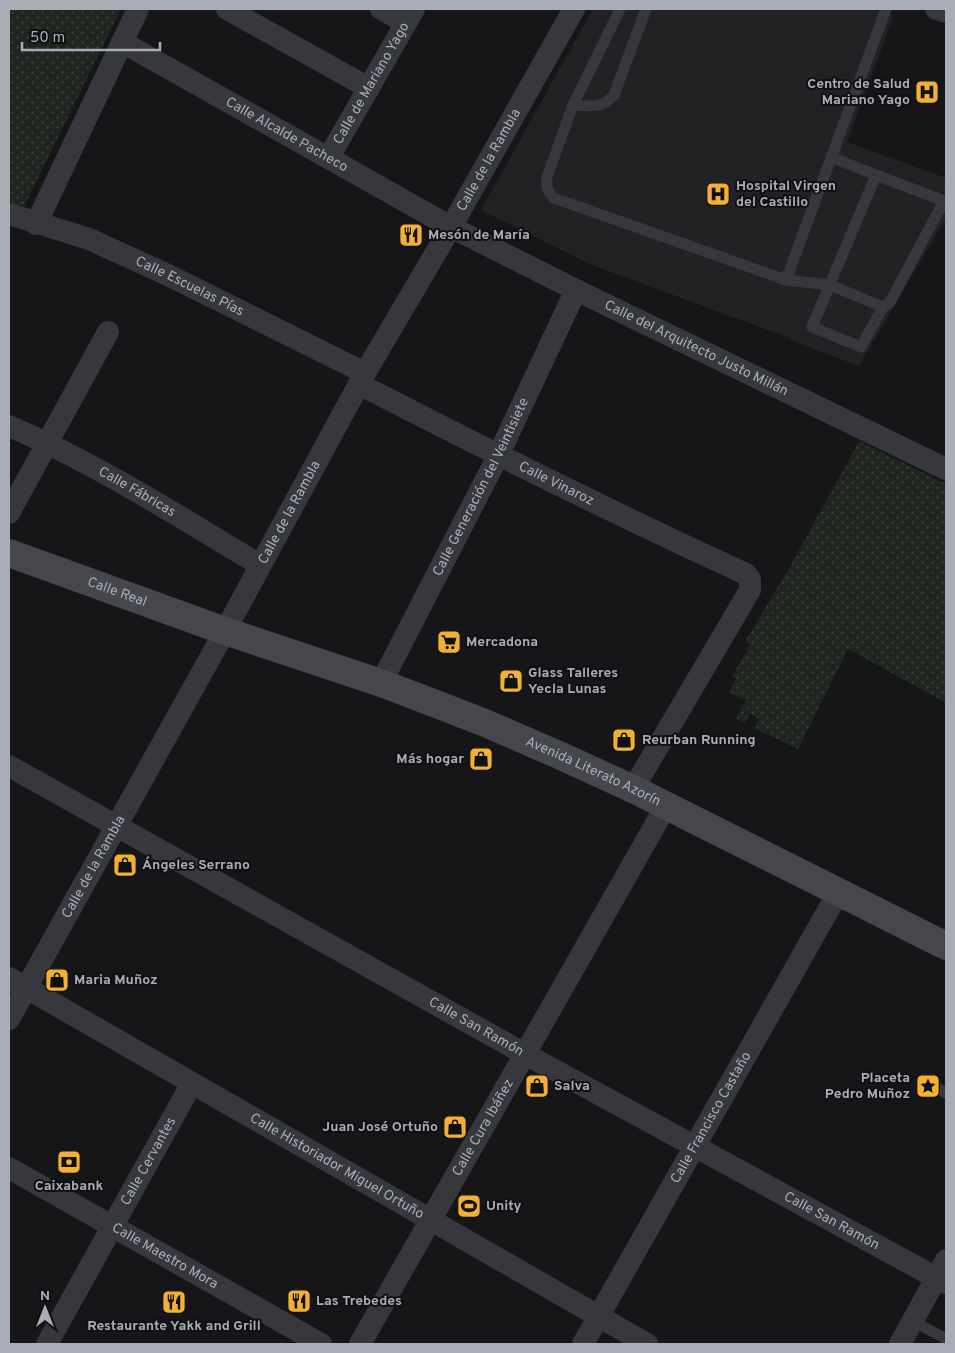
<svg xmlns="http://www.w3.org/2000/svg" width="955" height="1353" font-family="Overpass,sans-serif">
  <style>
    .built { fill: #222225 }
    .grass { fill: url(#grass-dots) }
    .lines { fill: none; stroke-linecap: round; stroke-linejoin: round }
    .lane { stroke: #37383d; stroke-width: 11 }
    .street { stroke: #37383d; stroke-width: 22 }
    .secondary { stroke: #45474d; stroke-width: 28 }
    .labels { text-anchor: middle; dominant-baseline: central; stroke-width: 4; stroke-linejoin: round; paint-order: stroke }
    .street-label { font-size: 14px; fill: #a8adb8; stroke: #111113 }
    .poi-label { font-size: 14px; font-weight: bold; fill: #a8adb8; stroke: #111113; text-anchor: start }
  </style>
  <defs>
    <pattern id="grass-dots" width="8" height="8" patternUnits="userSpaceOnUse" patternTransform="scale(1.25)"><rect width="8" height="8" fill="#1e261f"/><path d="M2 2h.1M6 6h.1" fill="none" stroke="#3c433d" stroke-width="1.8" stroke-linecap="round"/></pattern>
  </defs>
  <rect width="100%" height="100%" fill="#161618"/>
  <path class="built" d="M 593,9 L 877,9 L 894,15 L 847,142 L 946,178 L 946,218 L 859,366 L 790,340 L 790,338 L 592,265 L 481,210 Z"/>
  <path class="grass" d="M 9,9 L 121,9 L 23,209 L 9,201 Z
    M 859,441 L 946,484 L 946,703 L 848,649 L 798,749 L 754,728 L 759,719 L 750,714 L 745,723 L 736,719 L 746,700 L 729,692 L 736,679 L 732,676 L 750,645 L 745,641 L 787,572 Z"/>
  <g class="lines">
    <path class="lane" d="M 620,9 L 573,105 L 547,177 C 546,187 547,191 554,198 L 786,280 L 886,9
      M 573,105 C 591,106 602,109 614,95 L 646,9
      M 876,175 L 944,201 L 890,302 L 883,307
      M 786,280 L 830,285 L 883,307 L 861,347 L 812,327 L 876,175 L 831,157
      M 926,1083 L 946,1093
      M 913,1321 L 946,1339"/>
    <g class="street">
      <path d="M 227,9 L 369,88"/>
      <path d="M 381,9 L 406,23"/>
      <path d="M 936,9 L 946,12"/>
      <path id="s1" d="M 122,42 L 451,227 L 576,290 L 946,469"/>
      <path id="s2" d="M 329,157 L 414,9"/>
      <path id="s3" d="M 9,214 L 89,239 L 168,275 L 365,373"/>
      <path d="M 36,224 L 138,9"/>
      <path id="s4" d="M 359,384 C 487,450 615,514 746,574 L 750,579 L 750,590 L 633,789"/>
      <path id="s5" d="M 9,426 C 97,464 178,516 260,565"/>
      <path d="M 9,513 L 108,332"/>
      <path id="s6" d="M 381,683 L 498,456 L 576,290"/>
      <path id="s7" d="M 9,766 L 525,1054 L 946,1283"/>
      <path id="s8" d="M 9,978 L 647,1344"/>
      <path id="s9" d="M 9,1019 L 225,631 L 365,373 L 451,227 L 574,9"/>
      <path id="s10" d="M 9,1168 L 321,1344"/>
      <path id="s11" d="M 47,1344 L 192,1083"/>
      <path id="s12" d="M 360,1344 L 666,806"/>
      <path id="s13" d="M 583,1344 L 839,891"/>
      <path d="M 900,1344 L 946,1260"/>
    </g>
    <path class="secondary" id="s14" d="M 9,553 L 225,631 L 381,683 L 431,702 L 485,723 L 559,755 L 633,789 L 946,946"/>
  </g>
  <defs>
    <g id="hospital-square" transform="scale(1.25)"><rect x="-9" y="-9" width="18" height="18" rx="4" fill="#f2b134" stroke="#111113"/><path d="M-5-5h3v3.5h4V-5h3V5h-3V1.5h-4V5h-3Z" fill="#111"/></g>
    <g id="restaurant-square" transform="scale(1.25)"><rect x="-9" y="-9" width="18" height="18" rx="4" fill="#f2b134" stroke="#111113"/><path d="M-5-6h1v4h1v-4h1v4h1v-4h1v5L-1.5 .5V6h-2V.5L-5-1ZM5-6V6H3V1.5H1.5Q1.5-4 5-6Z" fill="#111"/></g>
    <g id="supermarket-square" transform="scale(1.25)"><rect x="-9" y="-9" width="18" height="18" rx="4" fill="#f2b134" stroke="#111113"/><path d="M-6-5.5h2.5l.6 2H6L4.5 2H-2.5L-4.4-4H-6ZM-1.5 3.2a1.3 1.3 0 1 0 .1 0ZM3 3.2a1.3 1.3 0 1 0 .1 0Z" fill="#111"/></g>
    <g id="shop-square" transform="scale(1.25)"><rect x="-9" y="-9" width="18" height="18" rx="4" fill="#f2b134" stroke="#111113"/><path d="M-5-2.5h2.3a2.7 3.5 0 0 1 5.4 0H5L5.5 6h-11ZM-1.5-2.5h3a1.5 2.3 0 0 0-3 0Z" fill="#111"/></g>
    <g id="sight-square" transform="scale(1.25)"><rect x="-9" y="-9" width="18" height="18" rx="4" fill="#f2b134" stroke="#111113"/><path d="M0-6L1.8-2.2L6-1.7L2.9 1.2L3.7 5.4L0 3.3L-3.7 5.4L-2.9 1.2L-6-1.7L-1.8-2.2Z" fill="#111"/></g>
    <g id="bank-square" transform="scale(1.25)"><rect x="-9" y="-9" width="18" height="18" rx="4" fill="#f2b134" stroke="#111113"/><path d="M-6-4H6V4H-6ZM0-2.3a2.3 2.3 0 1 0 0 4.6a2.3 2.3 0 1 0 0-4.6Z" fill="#111"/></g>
    <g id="stadium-square" transform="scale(1.25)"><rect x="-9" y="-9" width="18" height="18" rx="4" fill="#f2b134" stroke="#111113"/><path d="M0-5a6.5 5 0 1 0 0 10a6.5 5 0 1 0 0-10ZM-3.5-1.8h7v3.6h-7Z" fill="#111"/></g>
  </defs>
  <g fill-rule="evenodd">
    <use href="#hospital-square" x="927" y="92"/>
    <use href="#hospital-square" x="718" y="194"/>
    <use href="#restaurant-square" x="411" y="235"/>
    <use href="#supermarket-square" x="449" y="642"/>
    <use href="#shop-square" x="511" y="681"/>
    <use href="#shop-square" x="624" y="740"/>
    <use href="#shop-square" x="481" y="759"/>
    <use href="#shop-square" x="125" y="865"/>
    <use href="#shop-square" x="57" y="980"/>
    <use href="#shop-square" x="537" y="1086"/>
    <use href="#sight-square" x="928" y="1086"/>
    <use href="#shop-square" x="455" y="1127"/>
    <use href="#bank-square" x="69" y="1162"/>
    <use href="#stadium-square" x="469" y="1206"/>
    <use href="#restaurant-square" x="299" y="1301"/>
    <use href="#restaurant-square" x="174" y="1302"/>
  </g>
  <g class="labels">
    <g class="street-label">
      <text stroke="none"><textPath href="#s2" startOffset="85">Calle de Mariano Yago</textPath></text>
      <text stroke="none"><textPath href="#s1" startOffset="189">Calle Alcalde Pacheco</textPath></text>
      <text stroke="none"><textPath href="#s9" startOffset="984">Calle de la Rambla</textPath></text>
      <text stroke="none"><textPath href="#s3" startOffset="195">Calle Escuelas Pías</textPath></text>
      <text stroke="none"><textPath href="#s1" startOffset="651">Calle del Arquitecto Justo Millán</textPath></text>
      <text stroke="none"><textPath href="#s4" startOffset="221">Calle Vinaroz</textPath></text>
      <text stroke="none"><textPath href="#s6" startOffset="220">Calle Generación del Veintisiete</textPath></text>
      <text stroke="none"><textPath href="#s5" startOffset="144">Calle Fábricas</textPath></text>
      <text stroke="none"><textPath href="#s9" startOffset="579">Calle de la Rambla</textPath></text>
      <text stroke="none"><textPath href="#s14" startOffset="115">Calle Real</textPath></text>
      <text stroke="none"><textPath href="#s14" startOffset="624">Avenida Literato Azorín</textPath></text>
      <text stroke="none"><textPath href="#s9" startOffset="174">Calle de la Rambla</textPath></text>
      <text stroke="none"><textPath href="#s7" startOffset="535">Calle San Ramón</textPath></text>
      <text stroke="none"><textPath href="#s13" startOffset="260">Calle Francisco Castaño</textPath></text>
      <text stroke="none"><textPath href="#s12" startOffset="249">Calle Cura Ibáñez</textPath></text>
      <text stroke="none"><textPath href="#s11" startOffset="209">Calle Cervantes</textPath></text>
      <text stroke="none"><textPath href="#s8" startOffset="378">Calle Historiador Miguel Ortuño</textPath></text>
      <text stroke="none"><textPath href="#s7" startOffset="940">Calle San Ramón</textPath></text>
      <text stroke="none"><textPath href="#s10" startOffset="179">Calle Maestro Mora</textPath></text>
    </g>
    <g class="poi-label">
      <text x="910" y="84" text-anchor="end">Centro de Salud<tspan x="910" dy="16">Mariano Yago</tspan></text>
      <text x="736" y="186">Hospital Virgen<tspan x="736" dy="16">del Castillo</tspan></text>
      <text x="428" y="235">Mesón de María</text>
      <text x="466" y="642">Mercadona</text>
      <text x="528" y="673">Glass Talleres<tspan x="528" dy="16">Yecla Lunas</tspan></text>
      <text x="642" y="740">Reurban Running</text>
      <text x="464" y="759" text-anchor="end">Más hogar</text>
      <text x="142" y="865">Ángeles Serrano</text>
      <text x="74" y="980">Maria Muñoz</text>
      <text x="910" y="1078" text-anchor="end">Placeta<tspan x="910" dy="16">Pedro Muñoz</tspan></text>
      <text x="554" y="1086">Salva</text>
      <text x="438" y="1127" text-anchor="end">Juan José Ortuño</text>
      <text x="69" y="1186" text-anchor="middle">Caixabank</text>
      <text x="486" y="1206">Unity</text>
      <text x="316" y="1301">Las Trebedes</text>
      <text x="174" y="1326" text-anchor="middle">Restaurante Yakk and Grill</text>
    </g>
  </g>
  <rect width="955" height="1353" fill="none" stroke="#a8adb8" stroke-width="20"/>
  <g transform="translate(45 1308)" stroke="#111113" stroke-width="4" paint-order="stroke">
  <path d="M0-4L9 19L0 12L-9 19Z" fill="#a8adb8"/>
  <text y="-8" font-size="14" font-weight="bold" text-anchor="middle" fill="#a8adb8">N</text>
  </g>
  <path d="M22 42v8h138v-8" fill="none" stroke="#a8adb8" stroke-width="2.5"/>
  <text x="30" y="42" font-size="15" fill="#a8adb8" stroke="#111113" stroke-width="4" paint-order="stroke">50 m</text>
</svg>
